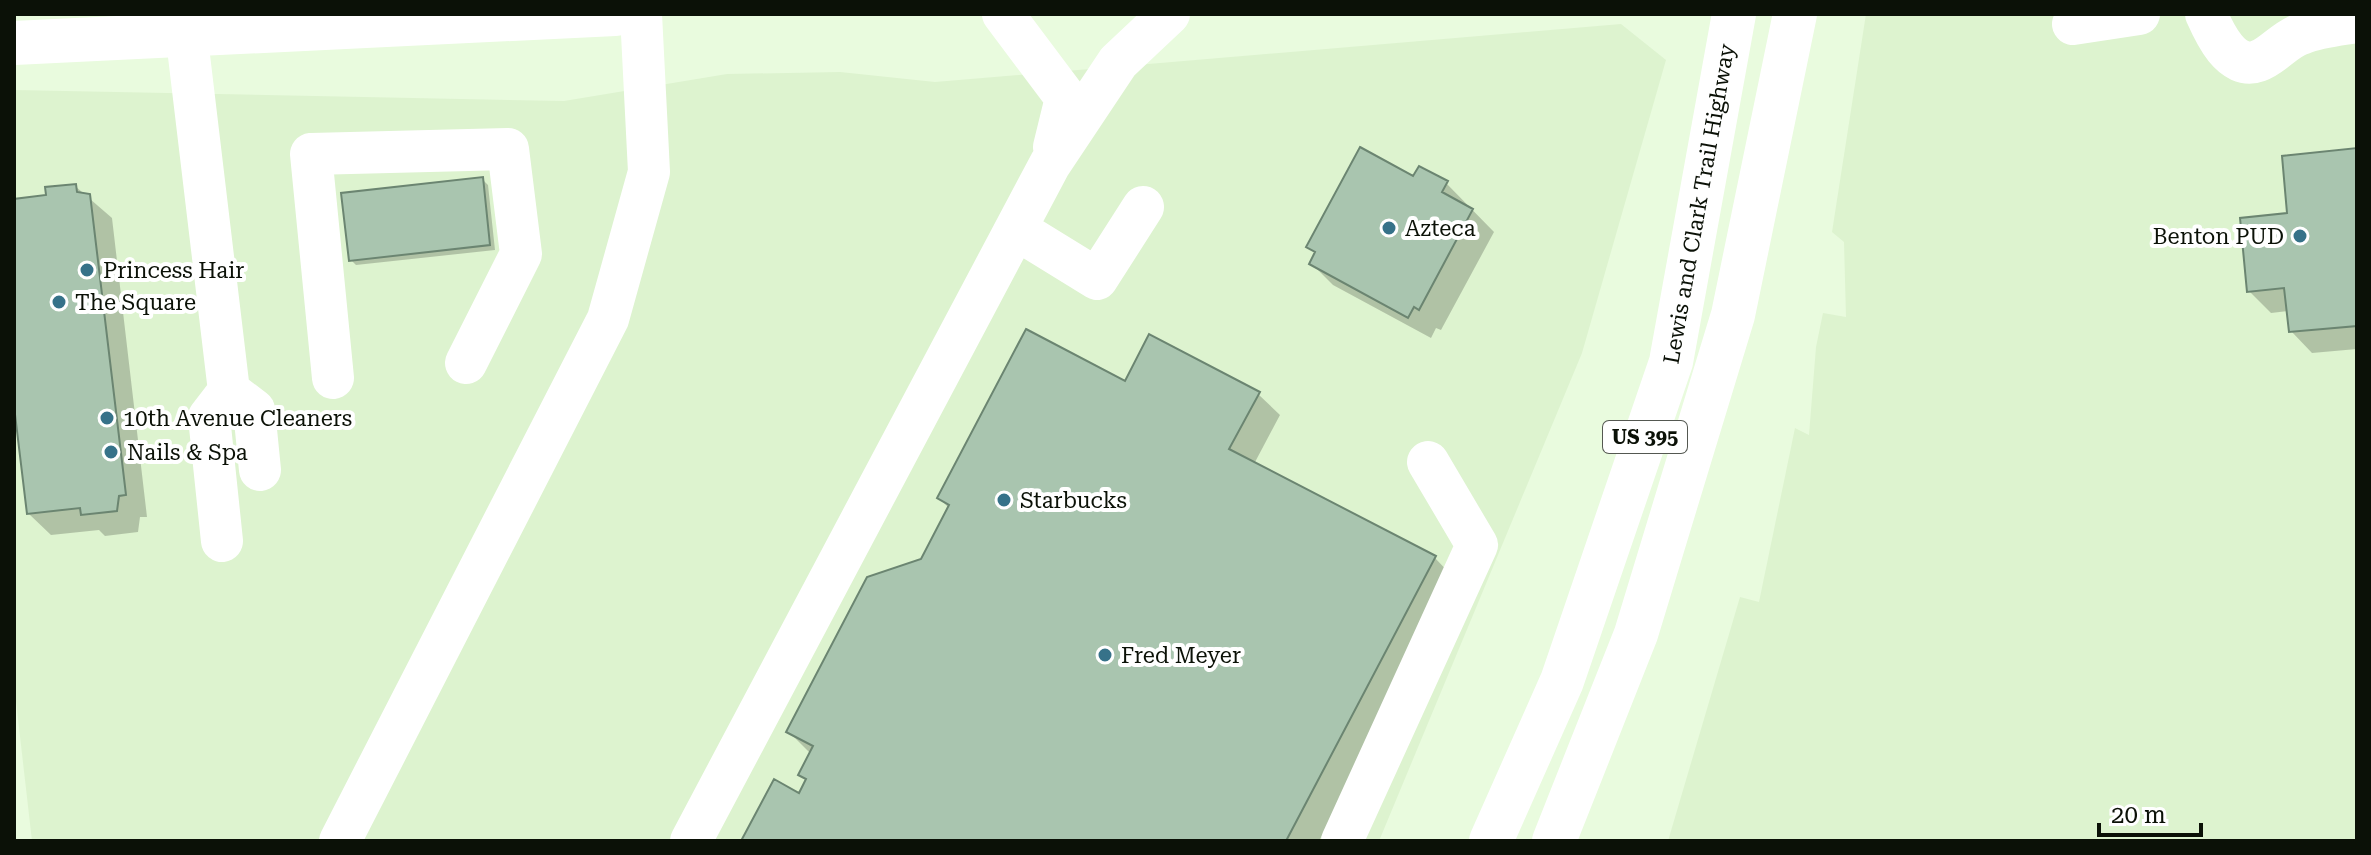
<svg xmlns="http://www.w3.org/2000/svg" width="2371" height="855" font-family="'Roboto Serif',serif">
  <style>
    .built { fill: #ddf3cf }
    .shadow { fill: #0003 }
    .building { fill: #a9c5af; stroke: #6b8571; stroke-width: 2 }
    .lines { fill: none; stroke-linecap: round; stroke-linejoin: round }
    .minor { stroke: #fff; stroke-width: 42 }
    .major { stroke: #fff; stroke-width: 44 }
    .highway { stroke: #fff; stroke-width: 44 }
    .poi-dot { fill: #367289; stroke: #fff; stroke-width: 3 }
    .labels { text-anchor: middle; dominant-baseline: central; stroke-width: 8; stroke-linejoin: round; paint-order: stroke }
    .shield { fill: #fff; stroke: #545851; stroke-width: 2 }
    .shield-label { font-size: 20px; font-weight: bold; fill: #0b1107 }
    .street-label { font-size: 22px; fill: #0b1107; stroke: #fff }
    .poi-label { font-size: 22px; fill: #0b1107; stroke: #fff; text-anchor: start }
  </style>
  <rect width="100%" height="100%" fill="#e9fbde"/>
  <path class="built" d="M 1866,14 L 2357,14 L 2357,841 L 1668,841 L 1740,597 L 1759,602 L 1795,428 L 1809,435 L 1816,347 L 1823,313 L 1846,317 L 1844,242 L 1832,232 Z
    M 1621,24 L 1666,60 L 1582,353 L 1379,841 L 32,841 L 14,684 L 14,90 L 564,101 L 727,74 L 840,72 L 935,82 Z"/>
  <path class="shadow" d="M 2357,150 L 2357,349 L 2312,353 L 2291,331 L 2289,311 L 2271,313 L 2249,291 L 2289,215 Z
    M 482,179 L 488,185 L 495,250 L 356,265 L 351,260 Z
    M 1414,179 L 1446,183 L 1494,232 L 1441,330 L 1436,328 L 1431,338 L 1333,285 L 1311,263 L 1316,254 L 1308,247 Z
    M 75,186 L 112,218 L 147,517 L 140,517 L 138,532 L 105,536 L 99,530 L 51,535 L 29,514 L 14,389 L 14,201 L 48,196 Z
    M 1125,384 L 1258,394 L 1280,415 L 1254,464 L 1435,558 L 1456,580 L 1319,841 L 744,841 L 800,796 L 807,781 L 800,774 L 811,754 L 789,732 L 922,561 L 950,509 L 939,498 Z"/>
  <path class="building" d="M 1360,147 L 1413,176 L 1419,166 L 1448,181 L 1442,192 L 1473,209 L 1419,310 L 1414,307 L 1408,318 L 1309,264 L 1315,252 L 1306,247 Z
    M 2357,148 L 2357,326 L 2289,332 L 2284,288 L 2247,292 L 2240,218 L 2287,213 L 2282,156 Z
    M 483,177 L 490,245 L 349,261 L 341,193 Z
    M 76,184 L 77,192 L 90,194 L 126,495 L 119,496 L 117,511 L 81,515 L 80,508 L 27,514 L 14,406 L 14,199 L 46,195 L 45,187 Z
    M 1026,329 L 1125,381 L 1149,334 L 1260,392 L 1229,449 L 1436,556 L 1286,841 L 741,841 L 774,779 L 799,793 L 806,779 L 798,775 L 813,746 L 786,732 L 867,577 L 921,559 L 949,505 L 937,498 Z"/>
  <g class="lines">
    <path class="minor" d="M 184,14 L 229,391 L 209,417 L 222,541
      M 1003,14 L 1066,98 L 1054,147
      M 2206,14 C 2214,32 2231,71 2258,61 C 2273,56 2285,39 2301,34 C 2318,27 2339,25 2357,22
      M 2073,24 L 2139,14
      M 1016,229 L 1097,279 L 1143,207
      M 333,378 L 311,154 L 508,149 L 521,254 L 466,363
      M 229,391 L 254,410 L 260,470
      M 340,841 L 608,319 L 649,172 L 641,14
      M 691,841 L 1050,164 L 1118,62 L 1169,14
      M 1342,841 L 1477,545 L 1428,462"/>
    <path class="major" d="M 14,43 L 615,14"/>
    <path class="highway" d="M 1491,841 L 1562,681 L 1671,362 L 1734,14
      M 1554,841 L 1636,634 L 1733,315 L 1795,14"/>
  </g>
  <g class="poi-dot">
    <circle cx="1389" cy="228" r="8"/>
    <circle cx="2300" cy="236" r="8"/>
    <circle cx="87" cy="270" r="8"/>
    <circle cx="59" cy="302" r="8"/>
    <circle cx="107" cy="418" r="8"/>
    <circle cx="111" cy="452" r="8"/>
    <circle cx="1004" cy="500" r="8"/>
    <circle cx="1105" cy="655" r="8"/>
  </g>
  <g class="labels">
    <rect class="shield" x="1603" y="421" width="84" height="32" rx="6"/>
    <g class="shield-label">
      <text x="1645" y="437">US 395</text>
    </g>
    <g class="street-label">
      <text transform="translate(1699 204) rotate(-80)">Lewis and Clark Trail Highway</text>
    </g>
    <g class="poi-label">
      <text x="1405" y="228">Azteca</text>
      <text x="2284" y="236" text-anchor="end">Benton PUD</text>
      <text x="103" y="270">Princess Hair</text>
      <text x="75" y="302">The Square</text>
      <text x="123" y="418">10th Avenue Cleaners</text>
      <text x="127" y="452">Nails &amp; Spa</text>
      <text x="1020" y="500">Starbucks</text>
      <text x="1121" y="655">Fred Meyer</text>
    </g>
  </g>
  <rect width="2371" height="855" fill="none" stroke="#0b1107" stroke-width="32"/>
  <path d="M2099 823v12h102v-12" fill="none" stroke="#0b1107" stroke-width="4"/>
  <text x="2111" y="823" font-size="24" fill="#0b1107" stroke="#ffffff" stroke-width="6" paint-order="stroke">20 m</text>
</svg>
